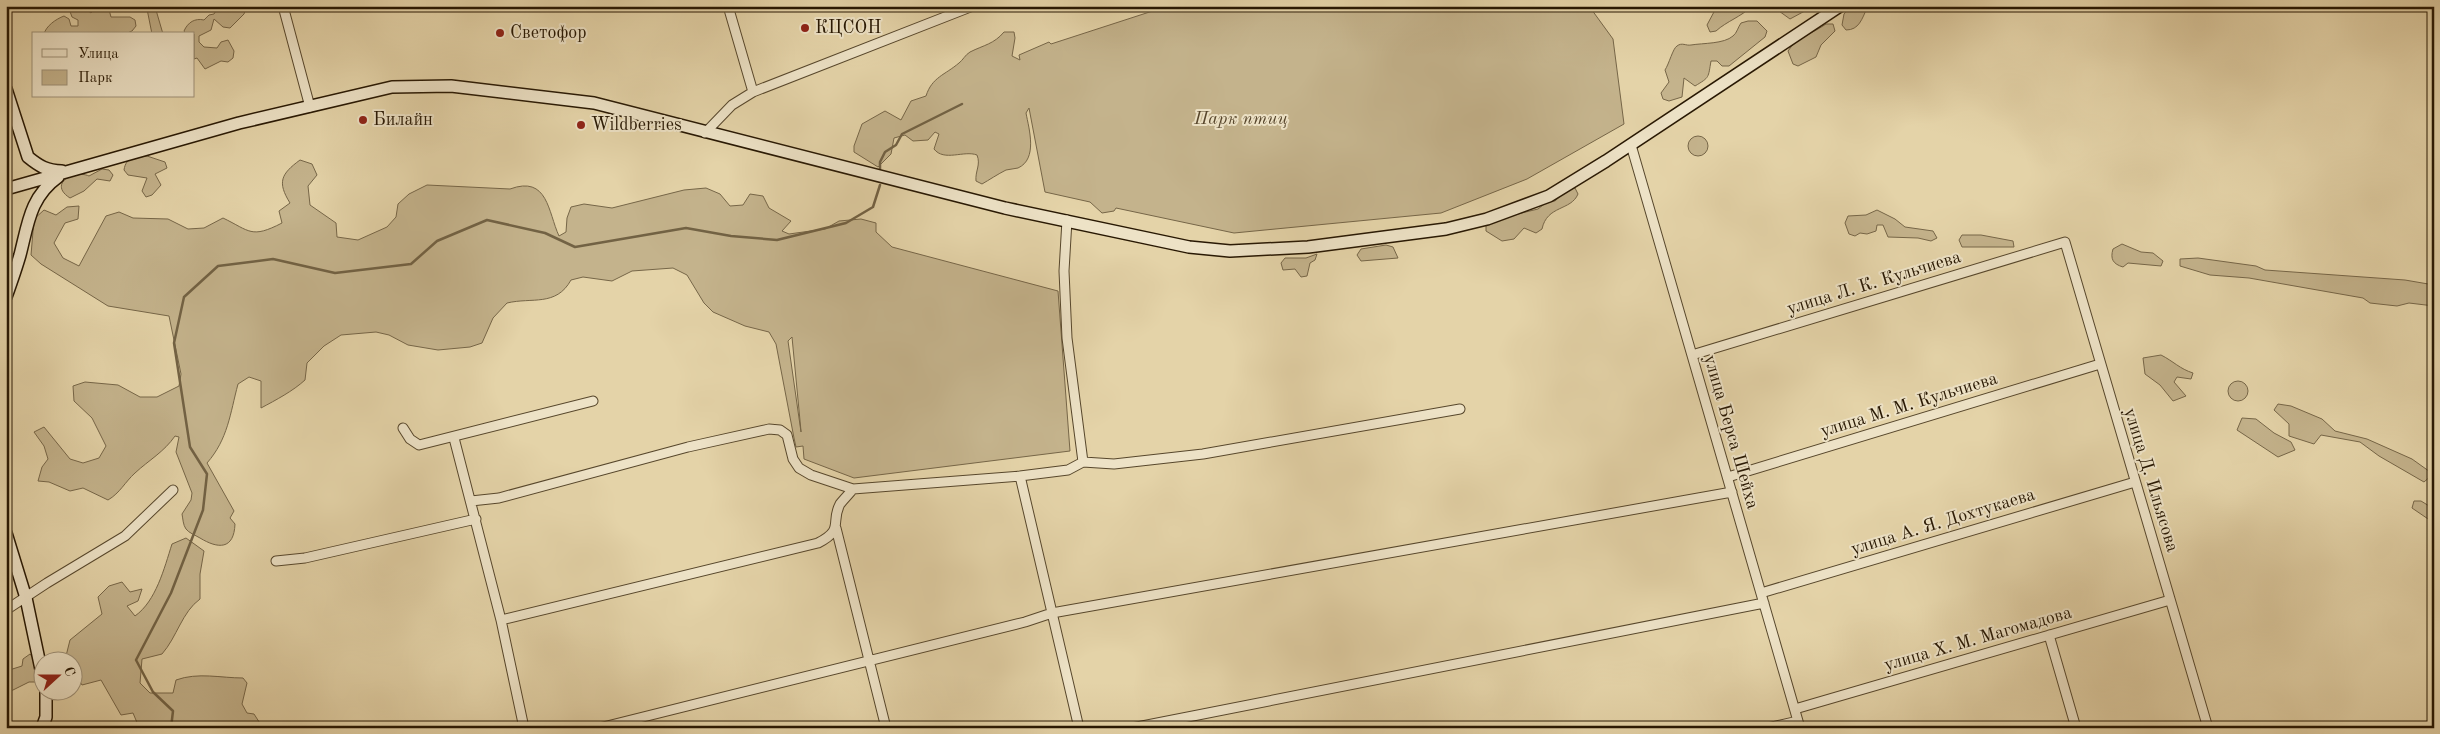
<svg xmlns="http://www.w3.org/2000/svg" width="2440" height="734" font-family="'Old Standard TT',serif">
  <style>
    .green { fill: #c4b38c; stroke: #766648; fill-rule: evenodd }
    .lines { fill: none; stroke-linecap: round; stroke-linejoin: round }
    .stream { stroke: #726244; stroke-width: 2.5 }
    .street-casing { stroke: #57472c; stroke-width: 11 }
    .secondary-casing { stroke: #281803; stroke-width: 14 }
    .street { stroke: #ede2c6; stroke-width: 9 }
    .secondary { stroke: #ede2c6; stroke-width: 11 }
    .poi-dot { fill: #8f2418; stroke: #ede2c6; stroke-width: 2 }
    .labels { text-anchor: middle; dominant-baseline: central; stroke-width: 4; stroke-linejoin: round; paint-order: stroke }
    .poi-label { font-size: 18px; fill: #281803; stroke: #ede2c6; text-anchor: start }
    .park-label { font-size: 18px; font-style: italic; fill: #57462c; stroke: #ede2c6 }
    .street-label { font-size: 18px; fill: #281803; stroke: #ede2c6 }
  </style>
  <rect width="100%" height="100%" fill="#e4d3a8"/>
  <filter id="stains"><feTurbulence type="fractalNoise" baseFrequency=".004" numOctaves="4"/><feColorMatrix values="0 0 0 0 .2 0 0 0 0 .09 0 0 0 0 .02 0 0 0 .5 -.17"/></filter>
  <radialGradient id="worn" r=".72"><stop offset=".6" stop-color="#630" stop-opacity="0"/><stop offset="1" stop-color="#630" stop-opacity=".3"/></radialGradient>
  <path class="green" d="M 68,6 L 85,6 L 86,9 L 91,13 L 98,6 L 108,6 L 111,17 L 130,17 L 135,20 L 136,26 L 132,31 L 125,34 L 44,34 C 46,26 56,19 64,16 L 69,19 L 71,26 L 78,26 L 78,20 L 72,17 Z
    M 150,6 L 156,10 L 163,34 L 152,34 L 147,9 Z
    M 219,6 L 244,6 L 246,8 L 244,14 L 230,28 L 223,27 L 214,19 L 211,30 L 199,36 L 199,42 L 204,47 L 217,48 L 221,42 L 228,40 L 234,51 L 233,58 L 228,62 L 221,61 L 205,69 L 197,58 L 194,59 L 194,34 L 186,34 L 184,31 C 188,22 195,18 204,20 L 209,15 L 214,14 Z
    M 1168,6 L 1589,6 L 1613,39 L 1624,124 L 1527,179 L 1441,213 L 1234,233 L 1116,208 L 1114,211 L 1102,213 L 1090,202 L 1045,192 L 1029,108 L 1026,113 C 1029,129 1038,159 1018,168 C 1014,169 1010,169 1006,170 C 998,174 989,180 982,184 L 976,181 C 975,171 981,165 977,155 C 964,150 944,162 934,149 L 939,134 L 935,132 L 928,140 L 913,141 L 905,135 L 894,138 L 891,154 L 878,167 L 854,152 L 854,146 L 862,124 L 885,111 L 901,120 L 911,101 L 926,96 C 932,77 945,75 959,63 C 963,60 965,55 970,52 C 984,45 994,44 1004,32 L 1014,32 L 1015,38 L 1012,56 L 1020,60 L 1019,55 L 1049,42 L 1051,44 Z
    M 1723,6 L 1752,6 C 1741,17 1727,21 1716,31 L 1710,32 L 1707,25 L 1715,10 Z
    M 1772,6 L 1814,6 L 1790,19 Z
    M 1851,6 L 1867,8 C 1862,19 1859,30 1846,30 L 1842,25 L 1844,14 Z
    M 1748,21 L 1757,21 L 1767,31 L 1765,37 L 1729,66 L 1722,66 L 1717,61 L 1711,61 C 1708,78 1710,77 1695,86 L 1684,78 L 1682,97 L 1669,101 L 1663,99 L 1661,93 L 1669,82 L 1665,70 C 1669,64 1673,48 1677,46 C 1682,42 1686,46 1691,45 C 1703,43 1724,44 1733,36 C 1737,33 1738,27 1741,23 Z
    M 1826,24 L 1833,24 L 1835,31 L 1821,45 L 1816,57 L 1798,66 L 1793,64 L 1788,51 C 1795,39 1815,32 1826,24 Z
    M1688 146a10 10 0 1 1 20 0a10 10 0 1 1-20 0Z
    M 147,156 L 165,162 L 167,168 L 155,174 L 161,185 L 152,195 L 146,197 L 142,191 L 147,178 L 128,175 L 124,170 C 126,156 136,158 147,156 Z
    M 300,160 L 312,164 L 317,175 L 308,186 L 310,205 L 336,223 L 337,237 L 358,240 L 387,227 L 396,217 L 398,204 L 409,194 L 427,185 L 510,189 C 548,175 548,212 559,236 L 566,232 L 567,218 L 571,207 L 584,204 L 612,208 L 684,190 L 706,188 L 720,194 L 730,206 L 743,205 L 750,194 L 763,196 L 769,208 L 791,221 L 782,231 L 789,234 L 825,229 L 839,221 L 861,219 L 876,223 L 876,232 L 892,247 L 1058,291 L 1070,451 L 854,478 L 804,459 L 803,446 L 796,447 L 794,438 L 776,344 L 769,332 L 745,326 L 713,312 L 704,303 L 687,275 L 673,268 L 632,271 L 612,281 L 583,277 L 571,280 C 556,307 532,297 507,303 L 493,318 L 482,343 L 470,347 L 438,350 L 408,345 L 389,335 L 376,332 L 341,335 L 324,346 L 307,363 L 305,380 C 293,391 276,400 261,408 L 261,381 L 249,377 L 238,384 C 230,414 228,439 207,463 L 234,511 L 230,518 L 235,524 C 234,550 218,549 200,538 C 195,535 189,533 186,529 C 183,525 183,519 182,514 L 191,500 L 192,493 L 176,452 L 179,437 L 175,436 C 164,452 149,460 135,473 C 125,482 120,493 108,500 L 83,488 L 70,491 L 49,482 L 38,481 L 42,467 L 48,459 L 44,446 L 34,432 L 44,427 L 70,459 L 83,463 L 99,458 L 106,446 L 92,418 L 74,401 L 73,386 L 85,382 L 118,385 L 140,397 L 157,397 L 179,386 L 181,374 L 169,316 L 108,306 L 41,264 L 31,255 L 34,219 L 44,210 L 56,215 L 67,207 L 79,206 L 78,219 L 65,223 L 54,243 L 63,258 L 79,266 L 106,216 L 119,212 L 133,218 L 168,219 L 188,229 L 204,228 L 223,218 C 250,231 251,239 282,223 L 279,211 L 290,203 C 277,182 281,174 300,160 ZM 792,337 L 801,431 L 801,432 L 788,341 Z
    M 102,169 L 109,170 L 113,175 L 110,181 L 97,179 L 84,191 L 70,198 C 48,184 73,169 89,176 Z
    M 1575,188 L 1578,194 C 1571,211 1547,205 1542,229 L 1536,233 L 1524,228 L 1514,239 L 1502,241 L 1486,231 L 1486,223 L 1489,221 L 1538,209 L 1548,201 L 1555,201 L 1567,190 Z
    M 1877,210 L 1895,219 L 1905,227 L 1933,231 L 1937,238 L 1931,241 L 1918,238 L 1888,237 L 1883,225 L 1877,225 L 1876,231 L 1867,234 L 1860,233 L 1855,236 L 1849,234 L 1845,223 L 1848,216 L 1866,215 Z
    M 1962,235 L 1981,235 L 2013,241 L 2014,247 L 1962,247 L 1959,240 Z
    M 2122,244 L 2141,252 L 2153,253 L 2163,261 L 2161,266 L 2128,263 L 2123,267 C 2113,264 2110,259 2113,249 Z
    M 1386,245 L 1393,247 L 1398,258 L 1361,261 L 1357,255 L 1361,249 Z
    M 1317,254 L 1315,260 L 1310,263 L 1307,276 L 1301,277 L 1295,269 L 1283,270 L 1281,263 L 1285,258 L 1306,258 Z
    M 2198,258 L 2256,266 L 2265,270 L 2405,280 L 2434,285 L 2434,306 L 2409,303 L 2397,306 L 2370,303 L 2363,298 L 2249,278 L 2210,275 L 2180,266 L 2180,259 Z
    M 2161,355 C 2173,361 2180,369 2193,373 L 2191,379 L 2177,377 L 2174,382 L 2186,396 L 2173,401 L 2160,385 L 2145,374 L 2143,358 Z
    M2228 391a10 10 0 1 1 20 0a10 10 0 1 1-20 0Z
    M 2278,404 L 2291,406 L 2322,419 L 2335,431 L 2367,439 L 2412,459 L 2433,474 L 2424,482 L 2379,456 L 2360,442 L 2321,435 L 2314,444 L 2289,436 L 2289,424 L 2274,410 Z
    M 2242,418 L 2256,419 L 2274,433 L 2291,442 L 2295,450 L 2278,457 L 2237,430 Z
    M 2414,501 L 2421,501 L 2434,509 L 2434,523 L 2412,508 Z
    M 186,538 L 204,551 L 200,574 L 200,599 C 182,612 177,637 162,654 L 142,659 L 140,683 L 150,693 L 173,693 L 176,680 C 198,672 221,678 243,678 L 247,683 L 242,704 L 247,713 L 254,714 L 263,728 L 135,728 L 138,725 L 133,713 L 121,715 L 101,680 L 82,685 L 73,671 L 72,662 L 65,660 L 70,640 L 102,614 L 98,597 L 109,586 L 122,582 L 130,592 L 142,589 L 138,601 L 127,606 L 135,616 C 156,601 164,569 172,544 Z
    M 30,654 L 34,659 L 38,676 L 35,682 L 29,682 L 7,693 L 6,671 L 22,666 L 23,659 Z"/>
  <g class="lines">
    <path class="stream" d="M 880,169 L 880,162 L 885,152 L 896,145 L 902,134 L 962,104
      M 171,728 L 173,711 L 153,692 L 136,660 L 171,593 L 203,510 L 207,474 L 190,447 L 174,343 L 184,297 L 218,266 L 273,259 L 335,273 L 411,264 L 437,241 L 487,220 L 545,233 L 575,247 L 686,228 L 731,236 L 777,240 L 846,223 L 873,207 L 880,185"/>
    <g class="street-casing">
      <path id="street" d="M 283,6 L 310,107
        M 753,92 L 973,6
        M 705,133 L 732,105 L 753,92 L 728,6
        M 1631,145 L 1800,728
        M 1067,220 L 1064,271 L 1067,338 L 1083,462
        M 1692,355 L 2065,242 L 2208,728
        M 403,428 L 410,439 L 419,445 L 593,401
        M 454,438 L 501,620 L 524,728
        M 1020,476 L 1079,728
        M 1728,477 L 2100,364
        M 471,501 L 499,498 L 688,447 L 769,429 L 780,430 L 787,435 L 793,459 L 799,468 L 811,475 L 853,489 L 1020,476 L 1068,470 L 1083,462 L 1114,464 L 1203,454 L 1460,409
        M 836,528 L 886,728
        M 276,561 L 305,558 L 476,519
        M 1761,593 L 2135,482
        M 6,610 L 47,583 L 125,536 L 173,490
        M 501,620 L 818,543 C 845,529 830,523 840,504 C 844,499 849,494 853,489
        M 2049,635 L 2076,728
        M 1795,709 L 2170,600
        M 599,728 L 1025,622 L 1052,613 L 1732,492
        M 1132,728 L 1764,603
        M 1767,728 L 1798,721"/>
    </g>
    <g class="secondary-casing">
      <path id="secondary" d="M 6,89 L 28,157 C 39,166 47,171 62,171
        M 6,189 L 239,123 L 392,87 L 451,86 L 594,103 L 1005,208 L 1189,247 L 1230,251 L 1308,247 L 1446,229 L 1487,219 L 1549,196 L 1606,161 L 1840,6
        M 6,297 C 11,283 16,269 20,255 C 28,224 30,197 58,177
        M 6,533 L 26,598 L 42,674
        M 42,728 L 46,717 L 46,692"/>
    </g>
    <use href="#street" class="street"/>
    <use href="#secondary" class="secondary"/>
  </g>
  <g class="poi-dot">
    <circle cx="805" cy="28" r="5"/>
    <circle cx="500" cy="33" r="5"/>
    <circle cx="363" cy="120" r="5"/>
    <circle cx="581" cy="125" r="5"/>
  </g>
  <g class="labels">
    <g class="poi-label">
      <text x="815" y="28">КЦСОН</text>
      <text x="510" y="33">Светофор</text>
      <text x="373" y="120">Билайн</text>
      <text x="591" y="125">Wildberries</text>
    </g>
    <g class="park-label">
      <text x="1241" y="119">Парк птиц</text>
    </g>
    <g class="street-label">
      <text transform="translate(1874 283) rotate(-17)">улица Л. К. Кульчиева</text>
      <text transform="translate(1909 405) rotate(-17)">улица М. М. Кульчиева</text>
      <text transform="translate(1731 432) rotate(74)">улица Берса Шейха</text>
      <text transform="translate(2151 480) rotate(73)">улица Д. Ильясова</text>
      <text transform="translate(1943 522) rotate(-17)">улица А. Я. Дохтукаева</text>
      <text transform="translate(1978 639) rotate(-16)">улица Х. М. Магомадова</text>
    </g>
  </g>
  <rect width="2440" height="734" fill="none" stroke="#e4d3a8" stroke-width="25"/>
  <rect x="8" y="8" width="2425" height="719" fill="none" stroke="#281803" stroke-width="2.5"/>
  <rect x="12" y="12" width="2415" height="709" fill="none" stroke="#281803"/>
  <rect x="32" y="32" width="162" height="65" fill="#ede2c6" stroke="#9e9178"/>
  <rect x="42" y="49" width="25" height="8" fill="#ede2c6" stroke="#9e9178"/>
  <text x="78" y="58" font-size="15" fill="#281803">Улица</text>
  <rect x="42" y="70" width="25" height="15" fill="#c4b38c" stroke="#9e9178"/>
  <text x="78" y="82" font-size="15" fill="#281803">Парк</text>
  <g transform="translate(58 676) rotate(69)"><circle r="24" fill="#ede2c6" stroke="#9e9178"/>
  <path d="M0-4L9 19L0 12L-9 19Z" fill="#8f2418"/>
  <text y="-8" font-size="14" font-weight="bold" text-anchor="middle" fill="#281803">С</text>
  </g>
  <rect width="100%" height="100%" filter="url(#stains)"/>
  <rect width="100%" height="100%" fill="url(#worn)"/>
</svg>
